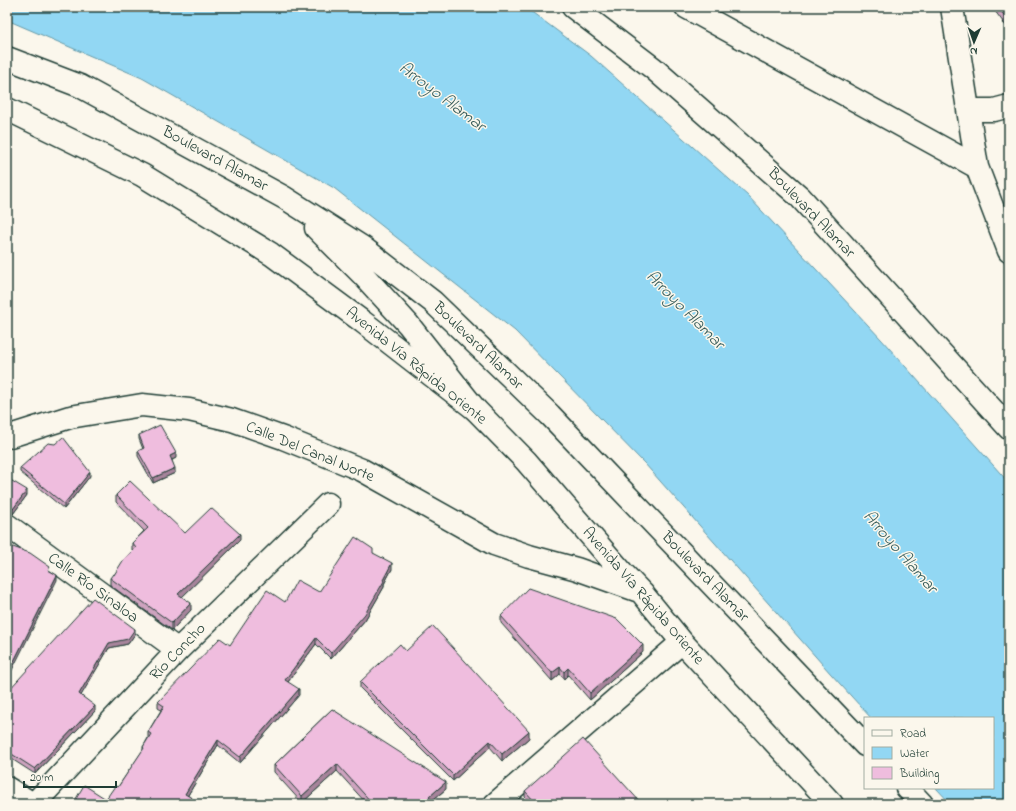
<svg xmlns="http://www.w3.org/2000/svg" width="1016" height="811" font-family="'Indie Flower',sans-serif">
  <style>
    .water { fill: #92d7f3; stroke: #6499a7 }
    .lines { fill: none; stroke-linecap: round; stroke-linejoin: round }
    .minor-casing { stroke: #1f3d34; stroke-width: 25 }
    .highway-casing { stroke: #1f3d34; stroke-width: 25 }
    .minor { stroke: #fbf7ec; stroke-width: 22 }
    .highway { stroke: #fbf7ec; stroke-width: 22 }
    .wall { fill: #cea3bf; stroke: #1f3d34 }
    .shaded-wall { fill: #a7849b; stroke: #1f3d34 }
    .building { fill: #efbdde; stroke: #1f3d34 }
    .labels { text-anchor: middle; dominant-baseline: central; stroke-width: 3; stroke-linejoin: round; paint-order: stroke }
    .street-label { font-size: 16px; fill: #1f3d34; stroke: #fbf7ec }
    .water-label { font-size: 17px; font-style: italic; fill: #365c5a; stroke: #fbf7ec }
  </style>
  <rect width="100%" height="100%" fill="#fbf7ec"/>
  <filter id="ink" filterUnits="userSpaceOnUse"><feTurbulence type="fractalNoise" baseFrequency=".025" numOctaves="2"/><feDisplacementMap in="SourceGraphic" scale="8" xChannelSelector="R" yChannelSelector="G"/><feConvolveMatrix kernelMatrix="1 2 1 2 8 2 1 2 1" color-interpolation-filters="sRGB"/></filter>
  <g filter="url(#ink)">
    <path class="water" d="M 7,7 L 525,7 L 591,56 L 748,196 L 881,339 L 1009,483 L 1009,804 L 951,804 L 936,788 L 993,788 L 993,718 L 871,718 L 831,674 L 645,464 L 515,331 L 334,188 L 142,78 L 7,20 Z"/>
    <g class="lines">
      <g class="minor-casing">
        <path id="minor" d="M 686,7 L 977,167
          M 952,7 L 977,167 L 1009,251
          M 7,109 L 142,175 L 271,254 L 363,322 L 475,409 L 526,461 L 622,572 L 642,593 L 682,642 L 832,804
          M 968,110 L 994,110 L 1009,106
          M 7,437 L 70,417 L 142,405 L 189,410 L 232,420 L 283,438 L 362,470 L 494,544 L 529,556 L 577,569 L 636,590
          M 7,525 L 178,650
          M 7,788 L 33,804
          M 34,804 L 178,650 L 328,504
          M 495,804 L 682,642"/>
      </g>
      <g class="highway-casing">
        <path id="highway" d="M 573,7 L 653,68 L 800,197 L 1009,428
          M 7,58 L 80,86 L 285,198 L 362,247 L 433,302 L 550,415 L 865,745
          M 316,228 L 364,276 L 408,324 L 475,409
          M 907,788 L 922,804"/>
      </g>
      <use href="#minor" class="minor"/>
      <use href="#highway" class="highway"/>
    </g>
    <path class="wall" d="M 992,7 L 1009,7 L 1009,30 Z
      M 139,435 L 176,458 L 172,460 L 175,473 L 153,483 L 138,456 L 138,451 L 143,449 L 139,439 Z
      M 20,468 L 90,476 L 64,509 L 20,472 Z
      M 7,478 L 27,495 L 13,514 L 7,510 Z
      M 116,495 L 185,533 L 240,540 L 182,597 L 191,610 L 172,630 L 110,585 L 110,578 L 114,575 L 133,551 L 132,550 L 132,543 L 144,531 L 116,502 Z
      M 373,553 L 392,569 L 384,584 L 384,587 L 365,620 L 331,659 L 316,644 L 288,682 L 299,695 L 240,763 L 218,745 L 188,795 L 192,804 L 106,799 L 118,787 L 143,750 L 143,747 L 148,738 L 148,732 L 161,710 L 158,708 L 158,702 L 285,602 L 319,592 Z
      M 501,616 L 643,652 L 590,700 L 568,675 L 564,679 L 560,674 L 552,681 L 501,623 Z
      M 135,634 L 128,644 L 109,648 L 81,695 L 95,711 L 35,774 L 7,756 L 7,692 Z
      M 406,651 L 529,738 L 502,761 L 490,747 L 453,781 L 360,688 L 360,682 Z
      M 332,709 L 446,789 L 432,801 L 435,804 L 367,804 L 337,771 L 302,803 L 274,772 L 274,765 Z
      M 525,791 L 642,804 L 532,804 L 525,797 Z"/>
    <path class="shaded-wall" d="M 176,453 L 176,458 L 170,461 L 170,456 Z
      M 175,468 L 175,473 L 153,483 L 153,478 Z
      M 90,472 L 90,476 L 64,509 L 64,504 Z
      M 27,490 L 27,495 L 13,514 L 13,509 Z
      M 240,534 L 240,540 L 178,601 L 178,594 Z
      M 392,563 L 392,569 L 384,584 L 384,587 L 365,620 L 331,659 L 331,653 L 383,580 Z
      M 57,575 L 57,580 L 7,680 L 7,675 Z
      M 191,603 L 191,610 L 172,630 L 172,623 Z
      M 135,629 L 135,634 L 128,644 L 109,648 L 79,699 L 79,694 L 109,643 Z
      M 316,638 L 316,644 L 285,686 L 285,680 Z
      M 643,645 L 643,652 L 590,700 L 590,693 Z
      M 560,667 L 560,674 L 552,681 L 552,673 Z
      M 568,668 L 568,675 L 564,679 L 564,672 Z
      M 299,689 L 299,695 L 240,763 L 240,757 Z
      M 95,706 L 95,711 L 35,774 L 35,769 Z
      M 529,731 L 529,738 L 502,761 L 502,754 Z
      M 218,740 L 218,745 L 185,800 L 185,794 Z
      M 490,741 L 490,747 L 453,781 L 453,775 Z
      M 337,764 L 337,771 L 302,803 L 302,796 Z
      M 446,782 L 446,789 L 429,803 L 429,797 Z
      M 192,798 L 192,804 L 189,804 Z"/>
    <path class="building" d="M 998,7 L 1009,7 L 1009,22 Z
      M 160,425 L 176,453 L 170,456 L 175,468 L 153,478 L 138,451 L 144,448 L 139,435 Z
      M 63,437 L 90,472 L 64,504 L 20,468 L 48,443 L 55,444 Z
      M 7,478 L 27,490 L 13,509 L 7,505 Z
      M 130,481 L 185,533 L 211,508 L 240,534 L 178,594 L 191,603 L 172,623 L 110,578 L 113,574 L 114,575 L 124,559 L 136,548 L 132,543 L 148,528 L 116,495 Z
      M 355,537 L 373,549 L 373,553 L 392,563 L 383,580 L 384,581 L 365,614 L 331,653 L 316,638 L 285,680 L 299,689 L 240,757 L 218,740 L 185,794 L 192,798 L 189,804 L 73,804 L 84,785 L 106,799 L 115,786 L 118,787 L 144,748 L 143,747 L 151,734 L 148,732 L 164,706 L 158,702 L 220,638 L 230,645 L 267,590 L 285,602 L 297,580 L 319,592 Z
      M 7,545 L 30,553 L 50,567 L 48,570 L 57,575 L 7,675 Z
      M 528,588 L 617,619 L 643,645 L 590,693 L 568,668 L 564,672 L 560,667 L 552,673 L 501,616 Z
      M 93,598 L 135,629 L 128,639 L 109,643 L 79,694 L 95,706 L 35,769 L 7,751 L 7,692 Z
      M 433,626 L 529,731 L 502,754 L 490,741 L 453,775 L 360,682 L 400,644 L 406,651 Z
      M 332,709 L 446,782 L 429,797 L 435,804 L 373,804 L 337,764 L 302,796 L 274,765 Z
      M 583,739 L 642,804 L 537,804 L 525,791 Z"/>
  </g>
  <g class="labels">
    <g class="street-label">
      <text transform="translate(215 159) rotate(29)">Boulevard Alamar</text>
      <text transform="translate(811 213) rotate(46)">Boulevard Alamar</text>
      <text transform="translate(478 346) rotate(44)">Boulevard Alamar</text>
      <text transform="translate(416 366) rotate(39)">Avenida Vía Rápida Oriente</text>
      <text transform="translate(310 452) rotate(22)">Calle Del Canal Norte</text>
      <text transform="translate(705 577) rotate(46)">Boulevard Alamar</text>
      <text transform="translate(93 588) rotate(36)">Calle Río Sinaloa</text>
      <text transform="translate(643 596) rotate(49)">Avenida Vía Rápida Oriente</text>
      <text transform="translate(178 652) rotate(-46)">Río Concho</text>
    </g>
    <g class="water-label">
      <text transform="translate(442 97) rotate(37)">Arroyo Alamar</text>
      <text transform="translate(685 310) rotate(45)">Arroyo Alamar</text>
      <text transform="translate(900 552) rotate(49)">Arroyo Alamar</text>
    </g>
  </g>
  <rect width="1016" height="811" fill="none" stroke="#fbf7ec" stroke-width="24"/>
  <rect x="12" y="12" width="992" height="787" fill="none" stroke="#1f3d34" stroke-width="1.5" filter="url(#ink)"/>
  <rect x="864" y="717" width="130" height="72" fill="#fbf7ec" stroke="#a3ada2"/>
  <rect x="872" y="730" width="20" height="6" fill="#fbf7ec" stroke="#a3ada2"/>
  <text x="900" y="737" font-size="12" fill="#1f3d34">Road</text>
  <rect x="872" y="747" width="20" height="12" fill="#92d7f3" stroke="#a3ada2"/>
  <text x="900" y="757" font-size="12" fill="#1f3d34">Water</text>
  <rect x="872" y="767" width="20" height="12" fill="#efbdde" stroke="#a3ada2"/>
  <text x="900" y="777" font-size="12" fill="#1f3d34">Building</text>
  <g transform="translate(974 42) rotate(182)" stroke="#fbf7ec" stroke-width="3" paint-order="stroke">
  <path d="M0-3L7 15L0 10L-7 15Z" fill="#1f3d34"/>
  <text y="-6" font-size="11" font-weight="bold" text-anchor="middle" fill="#1f3d34">N</text>
  </g>
  <path d="M24 781v6h92v-6" fill="none" stroke="#1f3d34" stroke-width="2"/>
  <text x="30" y="781" font-size="12" fill="#1f3d34" stroke="#fbf7ec" stroke-width="3" paint-order="stroke">20 m</text>
</svg>
